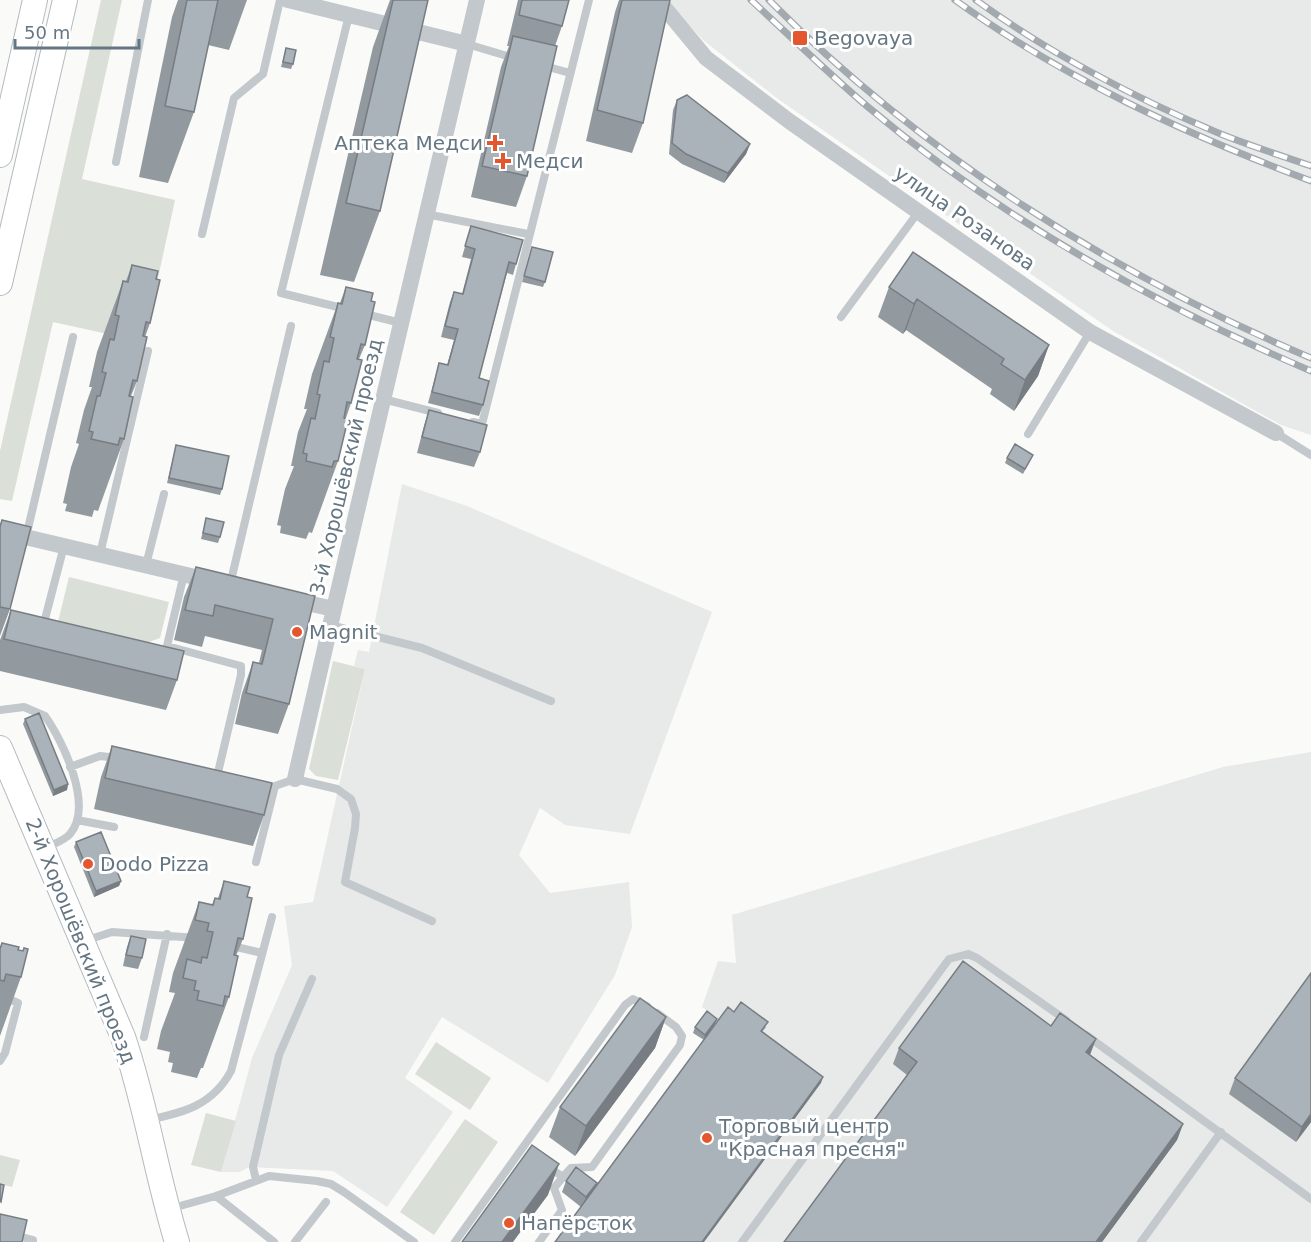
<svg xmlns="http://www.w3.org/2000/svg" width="1311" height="1242" font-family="'DejaVu Sans',sans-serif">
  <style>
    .built { fill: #e8e9e9 }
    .green { fill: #dadfd7 }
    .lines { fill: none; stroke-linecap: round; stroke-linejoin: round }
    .secondary-casing { stroke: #b3babf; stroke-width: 26 }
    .lane { stroke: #c3c8cc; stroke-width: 8 }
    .street { stroke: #c3c8cc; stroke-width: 16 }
    .secondary { stroke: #fff; stroke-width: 24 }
    .rail-casing { stroke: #a2aab0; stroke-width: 7 }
    .rail { stroke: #fff; stroke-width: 4.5; stroke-dasharray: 14; stroke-linecap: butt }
    .wall { fill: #929a9f }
    .shaded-wall { fill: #777d82 }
    .building { fill: #aab3b9; stroke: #777d82; stroke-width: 1.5 }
    .poi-dot { fill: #e4572e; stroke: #fff; stroke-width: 2 }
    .labels { text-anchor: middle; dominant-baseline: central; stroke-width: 6; stroke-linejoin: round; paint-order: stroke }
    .poi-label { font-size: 20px; fill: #657683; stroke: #fff; text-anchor: start }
    .street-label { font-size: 20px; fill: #657683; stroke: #fff }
  </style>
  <rect width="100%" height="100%" fill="#fafaf8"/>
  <path class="built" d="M 666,0 L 1311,0 L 1311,435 L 1281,425 L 1113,331 L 778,99 L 703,40 Z
    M 402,484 L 467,506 L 712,612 L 630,834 L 565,825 L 540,808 L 519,855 L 550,893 L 629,882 L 632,927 L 615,975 L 548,1083 L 442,1017 L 405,1078 L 453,1112 L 387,1207 L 333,1171 L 249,1167 L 240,1172 L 221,1172 L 252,1058 L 292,965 L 284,906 L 313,902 L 365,669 L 354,666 L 358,650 L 369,652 Z
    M 1311,752 L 1311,1242 L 557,1242 L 720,1020 L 702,1007 L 718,961 L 736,963 L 732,915 L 1223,767 Z"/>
  <path class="green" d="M 101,0 L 122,0 L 82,179 L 175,200 L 144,342 L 53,322 L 12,501 L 0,499 L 0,451 Z
    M 69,577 L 169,602 L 160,638 L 146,643 L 58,622 Z
    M 333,661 L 365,669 L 338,780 L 316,776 L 309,769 Z
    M 436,1042 L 491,1078 L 470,1110 L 415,1074 Z
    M 206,1113 L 236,1121 L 221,1172 L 191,1165 Z
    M 465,1119 L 498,1142 L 434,1235 L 400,1212 Z
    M 0,1155 L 20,1160 L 12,1187 L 0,1184 Z"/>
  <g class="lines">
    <g class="secondary-casing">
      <path id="secondary" d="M 0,155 L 35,0
        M 0,283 L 65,0
        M 0,748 L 123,1037 C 146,1104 156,1174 177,1242"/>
    </g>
    <path class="lane" d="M 467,44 L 514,58
      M 541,65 L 570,73
      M 116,162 L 148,0
      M 426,214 L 528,234
      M 202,234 L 234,98 L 263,74 L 280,0
      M 346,309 L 281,293 L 349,15
      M 361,313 L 401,323
      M 841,317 L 919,211
      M 383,399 L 438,413
      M 473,422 L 482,424 L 589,0
      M 1276,433 L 1311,455
      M 1028,434 L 1090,332
      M 26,537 L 73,337
      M 100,554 L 148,351
      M 146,565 L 164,494
      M 184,574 L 167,646 L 241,666 L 241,675 L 216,781
      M 230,585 L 291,326
      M 330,625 L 422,648 L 551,701
      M 45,627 L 45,619 L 64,546
      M 0,710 L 24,707 L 45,716 C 63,741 94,806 70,834 C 64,841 53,844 45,848
      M 70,767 L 100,756 L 118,758
      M 77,820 L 114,827
      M 256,862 L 275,786 L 295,779 L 337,789 L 351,799 L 356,814 L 355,828 L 345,882 L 432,921
      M 84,941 L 112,932 L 198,938
      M 228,945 L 262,953
      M 0,995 L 18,1003 L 5,1053 L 0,1061
      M 1086,1035 L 1311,1199
      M 144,1037 L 167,934
      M 148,1120 C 183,1113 213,1105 231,1071 L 272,917
      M 563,1177 L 571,1168 L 592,1167 L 680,1045 L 682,1036 L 676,1027 L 657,1013
      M 256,1180 L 253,1167 L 279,1055 L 312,979
      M 216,1196 L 274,1242
      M 169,1209 L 216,1196 L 269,1176 L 317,1181 L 331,1184 L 344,1192 L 414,1242
      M 0,1231 L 33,1240 L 33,1242
      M 295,1242 L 326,1202
      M 455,1242 L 625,1005 L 633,999 L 647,1006
      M 539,1242 L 562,1210 L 554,1188 L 563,1177 L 547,1166
      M 742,1242 L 949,959 L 968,954 L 977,958 L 1066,1020
      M 1141,1242 L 1221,1132"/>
    <path class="street" d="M 288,0 L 467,44
      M 658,0 L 706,58 L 789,121 L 1090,332 L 1276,433
      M 0,531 L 212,581
      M 293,600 L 334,609 L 477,0
      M 295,779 L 334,609"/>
    <use href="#secondary" class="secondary"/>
    <g class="rail-casing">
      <path id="rail" d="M 751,0 C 790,36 828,73 868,107 C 1001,219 1152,303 1311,371
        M 769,0 C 923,155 1111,273 1311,358
        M 955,0 C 1064,79 1186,134 1311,181
        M 976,0 C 1047,52 1135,98 1216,132 C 1247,145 1280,155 1311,166"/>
    </g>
    <use href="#rail" class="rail"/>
  </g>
  <path class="wall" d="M 178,0 L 247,0 L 229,50 L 208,45 L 194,112 L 168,183 L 139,177 L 172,17 Z
    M 390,0 L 428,0 L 380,211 L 354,282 L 320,275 L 373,47 Z
    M 518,0 L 569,0 L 562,26 L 555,46 L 527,176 L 516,207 L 471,197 L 501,67 L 509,46 L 507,46 Z
    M 619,0 L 670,0 L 643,123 L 632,153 L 586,141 L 615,12 Z
    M 286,48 L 293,64 L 291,69 L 281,67 Z
    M 677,100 L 750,144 L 746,154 L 724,183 L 682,164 L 669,154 L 673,110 Z
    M 471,226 L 516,264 L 513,275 L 507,273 L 479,378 L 483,405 L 479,416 L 428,403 L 439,363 L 447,365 L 454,340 L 441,337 L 450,302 L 454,292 L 462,294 L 471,259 L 462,257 Z
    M 532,247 L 545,282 L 543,287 L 522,282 Z
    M 132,265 L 156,279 L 150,323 L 145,337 L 137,381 L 131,396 L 124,439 L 98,511 L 94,510 L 92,517 L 65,511 L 67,504 L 63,503 L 71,467 L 79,444 L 76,443 L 84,410 L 92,387 L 89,387 L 97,352 L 123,281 L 126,281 Z
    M 346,287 L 371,301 L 365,345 L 359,359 L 351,403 L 346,418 L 338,461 L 312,533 L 309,532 L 306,539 L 280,533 L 281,526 L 277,525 L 285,489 L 294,466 L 291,466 L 298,432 L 307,409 L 304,409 L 312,374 L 338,303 L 340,303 Z
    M 889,287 L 1049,345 L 1038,376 L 1014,411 L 990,394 L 992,389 L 906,330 L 903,334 L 878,317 Z
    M 429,410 L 480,452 L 474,467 L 417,453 L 424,426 Z
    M 176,445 L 222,489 L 220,495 L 167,483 Z
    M 1033,455 L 1023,474 L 1005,463 L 1007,458 Z
    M 206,518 L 220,537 L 218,543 L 201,539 Z
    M 2,520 L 10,609 L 0,636 L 0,525 Z
    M 196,567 L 315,596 L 289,704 L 278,734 L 235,724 L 242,693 L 253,662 L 259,663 L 262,650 L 205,636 L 202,647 L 174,640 L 184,597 Z
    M 11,610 L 177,680 L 166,710 L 0,671 L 0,640 Z
    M 25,719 L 68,784 L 67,790 L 53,796 L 23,724 Z
    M 112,746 L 264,815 L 253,846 L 94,809 L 101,777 Z
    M 76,842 L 121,881 L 119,886 L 94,897 L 74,847 Z
    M 224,881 L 247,897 L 243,939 L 236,956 L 229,997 L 203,1068 L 201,1068 L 197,1078 L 171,1072 L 173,1063 L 168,1062 L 170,1052 L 157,1049 L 161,1031 L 175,993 L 169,992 L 173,973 L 199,902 L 212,905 L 215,898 L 218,898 Z
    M 131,936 L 142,958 L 138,969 L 123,966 L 127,947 Z
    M 2,943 L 18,950 L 21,977 L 0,1036 L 0,947 Z
    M 734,1012 L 766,1027 L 762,1032 L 821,1083 L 581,1207 L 562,1192 L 566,1181 L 595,1188 Z
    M 666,1017 L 655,1048 L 575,1156 L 549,1137 L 560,1107 Z
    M 717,1019 L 704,1040 L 693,1033 L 695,1027 Z
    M 899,1048 L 1090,1055 L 1183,1124 L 1177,1140 L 1102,1242 L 784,1242 L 907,1075 L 893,1064 Z
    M 1235,1078 L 1311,1122 L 1296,1142 L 1229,1094 Z"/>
  <path class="shaded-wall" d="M 750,144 L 746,154 L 724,183 L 728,173 Z
    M 917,299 L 906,330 L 903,334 L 914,304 Z
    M 1049,345 L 1038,376 L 1014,411 L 1025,380 Z
    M 68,784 L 67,790 L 53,796 L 54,790 Z
    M 121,881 L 119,886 L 94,897 L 96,891 Z
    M 666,1017 L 655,1048 L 575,1156 L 586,1126 Z
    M 717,1019 L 715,1024 L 704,1040 L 705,1035 Z
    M 1096,1039 L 1090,1055 L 1086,1052 Z
    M 823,1077 L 821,1083 L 704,1242 L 702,1242 Z
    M 1311,1114 L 1311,1122 L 1296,1142 L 1302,1127 Z
    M 1183,1124 L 1177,1140 L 1102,1242 L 1096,1242 Z
    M 559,1164 L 548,1195 L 513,1242 L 502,1242 Z
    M 597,1183 L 593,1194 L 582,1208 L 586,1197 Z"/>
  <path class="building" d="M 187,0 L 218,0 L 194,112 L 165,106 Z
    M 393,0 L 428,0 L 380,211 L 346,203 Z
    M 522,0 L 569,0 L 562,26 L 519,15 Z
    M 622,0 L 670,0 L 643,123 L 597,110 Z
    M 513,36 L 557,46 L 527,176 L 482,166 Z
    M 286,48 L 296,50 L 293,64 L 283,62 Z
    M 687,95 L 750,144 L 728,173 L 686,154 L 672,143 L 677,100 Z
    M 471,226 L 523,240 L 516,264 L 509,262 L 479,378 L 489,381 L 483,405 L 432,392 L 439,363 L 448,365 L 458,329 L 445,326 L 454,292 L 463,294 L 475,249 L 465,246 Z
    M 532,247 L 553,252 L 545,282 L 524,276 Z
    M 913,252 L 1049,345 L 1025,380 L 1001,364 L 1004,359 L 917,299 L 914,304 L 889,287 Z
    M 132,265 L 158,271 L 156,279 L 160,280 L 150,323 L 146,322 L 143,336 L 147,337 L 137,381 L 133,380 L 129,396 L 133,397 L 124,439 L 120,438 L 118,445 L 91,439 L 93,432 L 89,431 L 97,396 L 100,396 L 106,373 L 102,372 L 110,339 L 114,340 L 119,316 L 115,315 L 123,281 L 128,282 Z
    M 346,287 L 373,293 L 371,301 L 375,302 L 365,345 L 361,344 L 357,359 L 362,360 L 351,403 L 347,402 L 344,418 L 348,419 L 338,461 L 334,461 L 332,467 L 306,461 L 307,454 L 303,453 L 311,418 L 315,419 L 320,395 L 317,394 L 324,361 L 329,362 L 334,338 L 330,337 L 338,303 L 342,304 Z
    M 429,410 L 487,425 L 480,452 L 422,437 Z
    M 1015,444 L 1033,455 L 1025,469 L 1007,458 Z
    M 176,445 L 229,456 L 222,489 L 169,478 Z
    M 206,518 L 224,522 L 220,537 L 203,533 Z
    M 2,520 L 31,527 L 10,609 L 0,607 L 0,527 Z
    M 196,567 L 315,596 L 289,704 L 246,693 L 253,662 L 262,664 L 273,619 L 215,605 L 213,616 L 185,610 Z
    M 11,610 L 184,651 L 177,680 L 4,639 Z
    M 39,713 L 68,784 L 54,790 L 25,719 Z
    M 112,746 L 272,783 L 264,815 L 105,778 Z
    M 101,832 L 121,881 L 96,891 L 76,842 Z
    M 224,881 L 250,887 L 247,897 L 252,898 L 243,939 L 238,938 L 234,955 L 238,956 L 229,997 L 225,996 L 223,1006 L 197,1000 L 199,991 L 194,990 L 196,981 L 183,978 L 187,959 L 201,963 L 202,957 L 207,958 L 213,932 L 207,931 L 209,923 L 195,920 L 199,902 L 213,905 L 215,898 L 220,899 Z
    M 131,936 L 146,939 L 142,958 L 126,955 Z
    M 2,943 L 19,947 L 18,950 L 23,951 L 24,948 L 28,949 L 21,977 L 6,974 L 4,981 L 0,980 L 0,949 Z
    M 963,961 L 1051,1026 L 1060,1013 L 1096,1039 L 1086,1052 L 1183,1124 L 1096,1242 L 784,1242 L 917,1062 L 899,1048 Z
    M 1311,973 L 1311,1114 L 1302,1127 L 1235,1078 Z
    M 640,998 L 666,1017 L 586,1126 L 560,1107 Z
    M 741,1002 L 768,1022 L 761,1031 L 823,1077 L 702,1242 L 555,1242 L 728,1007 L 734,1012 Z
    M 707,1011 L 717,1019 L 705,1035 L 695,1027 Z
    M 532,1145 L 559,1164 L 502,1242 L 462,1242 Z
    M 576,1167 L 597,1183 L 586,1197 L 566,1181 Z
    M 0,1184 L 4,1185 L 1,1202 L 0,1201 Z
    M 0,1214 L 27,1220 L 22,1242 L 0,1242 Z"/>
  <g class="poi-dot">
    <rect x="792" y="30" width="16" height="16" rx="3"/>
    <path d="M492 134h6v6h6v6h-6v6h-6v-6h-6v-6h6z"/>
    <path d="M500 152h6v6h6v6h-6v6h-6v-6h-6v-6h6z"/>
    <circle cx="297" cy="632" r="6"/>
    <circle cx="88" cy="864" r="6"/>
    <circle cx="707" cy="1138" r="6"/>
    <circle cx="509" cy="1223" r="6"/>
  </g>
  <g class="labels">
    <g class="poi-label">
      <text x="814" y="38">Begovaya</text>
      <text x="483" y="143" text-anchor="end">Аптека Медси</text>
      <text x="516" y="161">Медси</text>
      <text x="309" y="632">Magnit</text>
      <text x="100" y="864">Dodo Pizza</text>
      <text x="719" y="1126">Торговый центр<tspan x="719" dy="23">"Красная пресня"</tspan></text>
      <text x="521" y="1223">Напёрсток</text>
    </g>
    <g class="street-label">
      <text transform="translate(965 218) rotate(35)">улица Розанова</text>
      <text transform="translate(346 467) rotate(-77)">3-й Хорошёвский проезд</text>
      <text transform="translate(81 941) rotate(68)">2-й Хорошёвский проезд</text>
    </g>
  </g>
  <path d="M15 39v9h124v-9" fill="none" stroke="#657683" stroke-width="3"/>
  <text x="24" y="39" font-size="18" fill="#657683" stroke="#ffffff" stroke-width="4.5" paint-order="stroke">50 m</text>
</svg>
